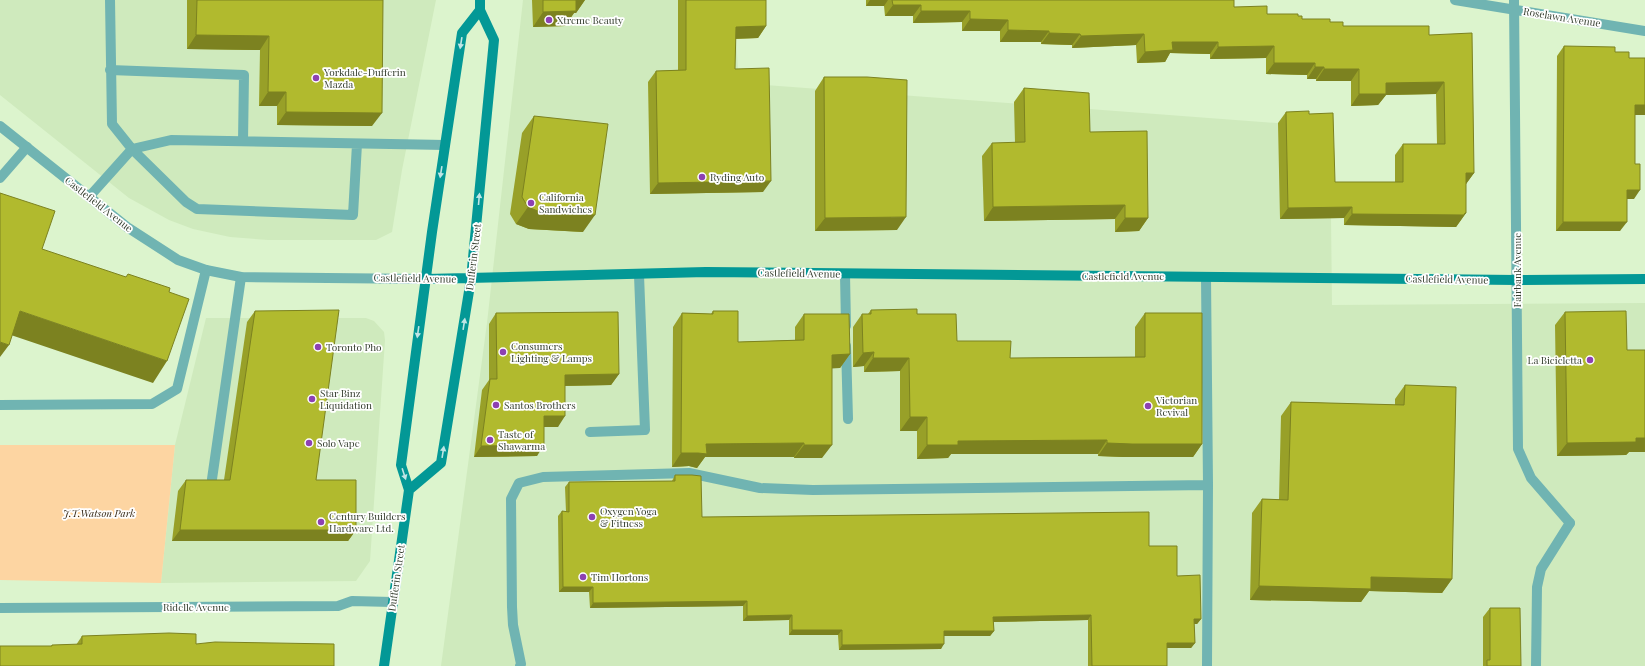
<svg xmlns="http://www.w3.org/2000/svg" width="1645" height="666" font-family="'Playfair Display',serif">
  <style>
    .built { fill: #cfeabd }
    .green { fill: #fdd5a2 }
    .lines { fill: none; stroke-linecap: round; stroke-linejoin: round }
    .lane { stroke: #70b4b2; stroke-width: 10 }
    .street { stroke: #70b4b2; stroke-width: 10 }
    .secondary { stroke: #039896; stroke-width: 10 }
    .wall { fill: #98a028 }
    .shaded-wall { fill: #7c8220 }
    .building { fill: #b1ba2e; stroke: #7c8220 }
    .oneway { fill: #c0e5e5 }
    .poi-dot { fill: #8d41b2; stroke: #fff; stroke-width: 1.5 }
    .labels { text-anchor: middle; dominant-baseline: central; stroke-width: 3.5; stroke-linejoin: round; paint-order: stroke }
    .street-label { font-size: 10px; fill: #353e2f; stroke: #fff }
    .poi-label { font-size: 10px; fill: #353e2f; stroke: #fff; text-anchor: start }
    .park-label { font-size: 10px; font-style: italic; fill: #372916; stroke: #fff }
  </style>
  <rect width="100%" height="100%" fill="#dcf4cd"/>
  <path class="built" d="M 0,0 L 436,0 L 402,170 L 392,232 L 376,240 L 268,240 L 230,237 L 193,229 L 169,220 L 129,198 L 0,95 Z
    M 523,0 L 734,0 L 738,71 L 753,84 L 1330,127 L 1332,305 L 1645,303 L 1645,666 L 441,666 L 487,323 Z
    M 206,318 L 366,318 L 374,321 L 384,332 L 385,340 L 370,561 L 356,581 L 161,583 L 175,445 Z"/>
  <path class="green" d="M 0,445 L 175,445 L 161,583 L 0,580 Z"/>
  <g class="lines">
    <path class="lane" d="M 110,0 L 112,124 L 132,149 L 186,202 L 197,209 L 353,215 L 357,144
      M 110,70 L 244,75 L 243,141
      M 0,178 L 27,147
      M 89,197 L 132,149 L 171,140 L 445,145
      M 845,274 L 846,326
      M 1206,277 L 1208,485
      M 846,346 L 848,419
      M 0,405 L 152,404 L 177,389 L 206,270
      M 590,432 L 645,430 L 639,275
      M 212,479 L 241,277
      M 520,666 L 521,664 L 513,625 L 512,607 L 511,499 L 519,483 L 543,477 L 689,473 L 760,488 L 813,490 L 1208,485 L 1207,666
      M 1536,666 L 1537,587 L 1541,569 L 1570,523"/>
    <path class="street" d="M 1455,0 L 1645,31
      M 1514,0 L 1518,449 L 1531,478 L 1570,523
      M 0,126 L 127,227 L 178,260 L 206,270 L 241,277 L 426,279
      M 0,608 L 338,606 L 352,601 L 392,602"/>
    <path class="secondary" d="M 426,279 L 706,272 L 1517,280 L 1645,279
      M 409,490 L 441,463 L 471,279 L 494,40 L 480,10 L 480,0
      M 384,666 L 409,490 L 401,465 L 432,232 L 462,33 L 480,10"/>
  </g>
  <path class="wall" d="M 187,0 L 383,0 L 372,126 L 277,125 L 277,106 L 259,106 L 260,50 L 187,49 Z
    M 532,0 L 585,0 L 576,13 L 574,13 L 565,26 L 533,27 Z
    M 678,0 L 766,0 L 766,26 L 758,38 L 735,39 L 735,69 L 763,192 L 650,194 L 648,82 L 656,71 L 678,70 Z
    M 866,0 L 1234,0 L 1234,7 L 1267,14 L 1298,16 L 1302,19 L 1330,22 L 1343,26 L 1429,35 L 1474,173 L 1466,184 L 1466,213 L 1456,227 L 1344,225 L 1344,218 L 1280,219 L 1278,123 L 1286,112 L 1309,114 L 1335,182 L 1395,182 L 1395,155 L 1403,144 L 1437,144 L 1436,94 L 1386,95 L 1378,105 L 1351,106 L 1351,81 L 1316,81 L 1316,79 L 1307,79 L 1307,75 L 1266,74 L 1266,58 L 1210,59 L 1210,54 L 1170,53 L 1165,62 L 1137,63 L 1136,45 L 1072,48 L 1072,45 L 1041,44 L 1041,42 L 1000,42 L 1000,31 L 962,31 L 962,22 L 913,23 L 913,16 L 885,16 L 884,6 L 866,6 Z
    M 1564,46 L 1615,52 L 1629,58 L 1635,115 L 1634,199 L 1627,199 L 1620,231 L 1556,231 L 1557,56 Z
    M 824,77 L 897,230 L 815,231 L 815,91 Z
    M 1024,88 L 1090,132 L 1148,218 L 1139,231 L 1115,232 L 1115,219 L 984,221 L 982,156 L 992,143 L 1015,143 L 1014,102 Z
    M 534,116 L 583,232 L 529,229 L 516,224 L 510,214 L 522,133 Z
    M 871,310 L 917,314 L 957,341 L 1010,358 L 1135,357 L 1135,327 L 1145,313 L 1202,444 L 1193,457 L 1123,457 L 1098,456 L 1098,454 L 951,454 L 948,458 L 917,459 L 917,431 L 900,431 L 900,371 L 864,372 L 864,366 L 853,367 L 853,327 L 862,314 L 868,314 Z
    M 255,311 L 316,480 L 356,530 L 348,541 L 172,541 L 178,491 L 186,480 L 224,480 L 247,322 Z
    M 713,311 L 738,342 L 795,340 L 795,327 L 804,314 L 850,354 L 840,368 L 832,368 L 822,458 L 794,458 L 794,457 L 705,457 L 697,468 L 689,466 L 672,467 L 673,327 L 682,313 L 711,314 Z
    M 1565,312 L 1629,452 L 1626,455 L 1557,456 L 1555,325 Z
    M 496,313 L 619,374 L 611,385 L 565,386 L 558,427 L 544,427 L 537,456 L 474,457 L 482,390 L 489,380 L 489,324 Z
    M 1405,385 L 1452,579 L 1442,593 L 1369,591 L 1361,602 L 1250,600 L 1252,513 L 1262,499 L 1279,500 L 1281,416 L 1291,402 L 1395,405 L 1395,399 Z
    M 675,475 L 702,517 L 1149,546 L 1177,576 L 1201,619 L 1197,624 L 1194,624 L 1195,643 L 1191,648 L 1167,648 L 1167,666 L 1088,666 L 1088,620 L 993,622 L 994,631 L 990,636 L 944,636 L 941,649 L 839,650 L 838,635 L 789,635 L 789,620 L 743,621 L 743,606 L 590,608 L 589,592 L 559,592 L 558,516 L 562,511 L 566,512 L 565,487 L 569,482 L 672,481 Z
    M 1490,608 L 1521,666 L 1483,666 L 1483,617 Z
    M 82,636 L 196,644 L 334,644 L 51,646 L 52,645 L 76,645 Z"/>
  <path class="shaded-wall" d="M 575,0 L 585,0 L 576,13 L 574,13 L 565,26 L 533,27 L 543,12 Z
    M 870,0 L 888,0 L 884,6 L 866,6 Z
    M 893,5 L 921,5 L 913,16 L 885,16 Z
    M 921,11 L 970,11 L 962,22 L 913,23 Z
    M 970,19 L 1008,20 L 1000,31 L 962,31 Z
    M 766,26 L 758,38 L 727,39 L 736,27 Z
    M 1008,30 L 1049,31 L 1041,42 L 1000,42 Z
    M 1049,33 L 1080,34 L 1072,45 L 1041,44 Z
    M 1144,34 L 1136,45 L 1072,48 L 1081,36 Z
    M 196,35 L 269,36 L 260,50 L 187,49 Z
    M 1172,42 L 1218,42 L 1210,54 L 1170,53 L 1165,62 L 1137,63 L 1145,52 Z
    M 1274,46 L 1266,58 L 1210,59 L 1218,47 Z
    M 1274,63 L 1315,63 L 1307,75 L 1266,74 Z
    M 1315,67 L 1324,67 L 1316,79 L 1307,79 Z
    M 1324,69 L 1359,69 L 1351,81 L 1316,81 Z
    M 1444,82 L 1436,94 L 1386,95 L 1378,105 L 1351,106 L 1359,94 L 1386,83 Z
    M 268,92 L 286,92 L 277,106 L 259,106 Z
    M 1635,105 L 1645,105 L 1645,115 L 1628,115 Z
    M 286,112 L 382,113 L 372,126 L 277,125 Z
    M 1466,173 L 1474,173 L 1466,184 Z
    M 771,181 L 763,192 L 650,194 L 658,183 Z
    M 1627,190 L 1640,190 L 1634,199 L 1620,199 Z
    M 1125,205 L 1115,219 L 984,221 L 993,207 Z
    M 528,207 L 595,215 L 583,232 L 529,229 L 516,224 Z
    M 1352,207 L 1344,218 L 1280,219 L 1288,208 Z
    M 1466,213 L 1456,227 L 1344,225 L 1352,214 Z
    M 906,217 L 897,230 L 815,231 L 825,218 Z
    M 1125,218 L 1148,218 L 1139,231 L 1115,232 Z
    M 1563,222 L 1627,222 L 1620,231 L 1556,231 Z
    M 20,311 L 167,361 L 153,383 L 5,333 Z
    M 0,342 L 9,345 L 0,357 Z
    M 874,352 L 864,366 L 853,367 L 863,353 Z
    M 850,354 L 840,368 L 823,369 L 832,355 Z
    M 873,358 L 909,358 L 900,371 L 864,372 Z
    M 619,374 L 611,385 L 557,386 L 565,375 Z
    M 544,416 L 565,416 L 558,427 L 536,427 Z
    M 910,417 L 927,417 L 917,431 L 900,431 Z
    M 1636,438 L 1645,438 L 1645,452 L 1629,452 L 1626,455 L 1557,456 L 1567,443 Z
    M 1107,440 L 1098,454 L 951,454 L 948,458 L 917,459 L 927,445 L 958,441 Z
    M 804,443 L 794,457 L 705,457 L 697,468 L 689,466 L 672,467 L 681,453 L 706,444 Z
    M 1107,443 L 1202,444 L 1193,457 L 1123,457 L 1098,456 Z
    M 544,445 L 537,456 L 474,457 L 481,446 Z
    M 804,445 L 832,445 L 822,458 L 794,458 Z
    M 180,530 L 356,530 L 348,541 L 172,541 Z
    M 1371,577 L 1452,579 L 1442,593 L 1369,591 L 1361,602 L 1250,600 L 1259,586 Z
    M 563,587 L 593,587 L 589,592 L 559,592 Z
    M 747,601 L 743,606 L 590,608 L 593,603 Z
    M 792,615 L 789,620 L 743,621 L 747,616 Z
    M 1091,615 L 1088,620 L 990,622 L 993,617 Z
    M 1194,619 L 1201,619 L 1197,624 L 1191,624 Z
    M 792,630 L 842,630 L 838,635 L 789,635 Z
    M 944,631 L 994,631 L 990,636 L 941,636 Z
    M 1167,643 L 1195,643 L 1191,648 L 1164,648 Z
    M 944,644 L 941,649 L 839,650 L 842,645 Z"/>
  <path class="building" d="M 197,0 L 383,0 L 382,113 L 286,112 L 286,92 L 268,92 L 269,36 L 196,35 Z
    M 543,0 L 576,0 L 576,11 L 543,12 Z
    M 686,0 L 766,0 L 766,26 L 736,27 L 735,69 L 769,68 L 771,181 L 658,183 L 656,71 L 686,70 Z
    M 892,0 L 1234,0 L 1234,7 L 1267,6 L 1267,14 L 1298,14 L 1298,16 L 1302,16 L 1302,19 L 1330,19 L 1330,22 L 1343,22 L 1343,26 L 1429,26 L 1429,35 L 1472,33 L 1474,173 L 1466,173 L 1466,213 L 1465,213 L 1464,215 L 1352,214 L 1352,207 L 1288,208 L 1286,112 L 1309,111 L 1309,114 L 1333,113 L 1335,182 L 1403,182 L 1403,144 L 1445,144 L 1444,82 L 1386,83 L 1386,94 L 1359,94 L 1359,69 L 1324,69 L 1324,67 L 1315,67 L 1315,63 L 1274,63 L 1274,46 L 1218,47 L 1218,42 L 1172,42 L 1173,50 L 1145,52 L 1144,34 L 1081,36 L 1080,34 L 1049,33 L 1049,31 L 1008,30 L 1008,20 L 970,19 L 970,11 L 921,11 L 921,5 L 893,5 Z
    M 1564,46 L 1615,47 L 1615,52 L 1629,52 L 1629,58 L 1645,58 L 1645,105 L 1635,105 L 1635,164 L 1640,164 L 1640,190 L 1627,190 L 1627,222 L 1563,222 Z
    M 824,77 L 867,77 L 907,80 L 906,217 L 825,218 Z
    M 1024,88 L 1089,93 L 1090,132 L 1147,131 L 1148,218 L 1125,218 L 1125,205 L 993,207 L 992,143 L 1025,142 Z
    M 534,116 L 608,124 L 595,215 L 540,212 L 528,207 L 522,197 Z
    M 0,193 L 55,211 L 42,249 L 126,277 L 128,274 L 170,288 L 169,292 L 189,299 L 167,361 L 20,311 L 9,345 L 0,342 Z
    M 917,309 L 917,314 L 956,314 L 957,341 L 1011,341 L 1010,358 L 1145,357 L 1145,313 L 1202,313 L 1202,444 L 1132,444 L 1107,443 L 1107,440 L 958,441 L 958,445 L 927,445 L 927,417 L 910,417 L 909,358 L 873,358 L 874,352 L 863,353 L 862,314 L 871,314 L 871,310 Z
    M 339,310 L 316,480 L 356,480 L 356,530 L 180,530 L 186,480 L 230,480 L 255,311 Z
    M 713,311 L 738,311 L 738,342 L 804,340 L 804,314 L 849,314 L 850,354 L 832,355 L 832,445 L 804,445 L 804,443 L 706,444 L 707,454 L 698,453 L 681,453 L 682,313 L 713,314 Z
    M 1626,311 L 1627,350 L 1645,350 L 1645,438 L 1636,438 L 1636,442 L 1567,443 L 1565,312 Z
    M 618,312 L 619,374 L 565,375 L 565,416 L 544,416 L 544,445 L 481,446 L 490,379 L 497,379 L 496,313 Z
    M 1405,385 L 1456,387 L 1452,579 L 1371,577 L 1371,589 L 1259,586 L 1262,499 L 1288,500 L 1291,402 L 1404,405 Z
    M 675,475 L 692,475 L 701,476 L 702,517 L 1149,512 L 1149,546 L 1177,546 L 1177,576 L 1200,575 L 1201,619 L 1194,619 L 1195,643 L 1167,643 L 1167,666 L 1092,666 L 1091,615 L 993,617 L 994,631 L 944,631 L 944,644 L 842,645 L 842,630 L 792,630 L 792,615 L 747,616 L 747,601 L 593,603 L 593,587 L 563,587 L 562,511 L 569,512 L 569,482 L 675,481 Z
    M 1490,608 L 1520,608 L 1521,666 L 1487,666 L 1487,660 L 1490,660 Z
    M 169,633 L 196,634 L 196,644 L 215,642 L 334,644 L 334,666 L 0,666 L 0,646 L 52,646 L 52,645 L 82,644 L 82,636 Z"/>
  <defs><path id="oneway-solid" d="M-6-.8H1V-3.2L6.5 0L1 3.2V.8H-6Z"/></defs>
  <g class="oneway">
    <use href="#oneway-solid" transform="translate(461 43) rotate(99)"/>
    <use href="#oneway-solid" transform="translate(441 172) rotate(99)"/>
    <use href="#oneway-solid" transform="translate(479 199) rotate(-85)"/>
    <use href="#oneway-solid" transform="translate(464 324) rotate(-81)"/>
    <use href="#oneway-solid" transform="translate(418 332) rotate(98)"/>
    <use href="#oneway-solid" transform="translate(443 452) rotate(-81)"/>
    <use href="#oneway-solid" transform="translate(404 474) rotate(72)"/>
  </g>
  <g class="poi-dot">
    <circle cx="549" cy="20" r="4"/>
    <circle cx="316" cy="78" r="4"/>
    <circle cx="702" cy="177" r="4"/>
    <circle cx="531" cy="203" r="4"/>
    <circle cx="318" cy="347" r="4"/>
    <circle cx="503" cy="352" r="4"/>
    <circle cx="1590" cy="360" r="4"/>
    <circle cx="312" cy="399" r="4"/>
    <circle cx="496" cy="405" r="4"/>
    <circle cx="1148" cy="406" r="4"/>
    <circle cx="490" cy="440" r="4"/>
    <circle cx="309" cy="443" r="4"/>
    <circle cx="592" cy="517" r="4"/>
    <circle cx="321" cy="522" r="4"/>
    <circle cx="583" cy="577" r="4"/>
  </g>
  <g class="labels">
    <g class="street-label">
      <text transform="translate(1562 17) rotate(9)">Roselawn Avenue</text>
      <text transform="translate(99 204) rotate(38)">Castlefield Avenue</text>
      <text transform="translate(473 257) rotate(-83)">Dufferin Street</text>
      <text transform="translate(1517 270) rotate(-90)">Fairbank Avenue</text>
      <text transform="translate(799 273) rotate(1)">Castlefield Avenue</text>
      <text x="1123" y="276">Castlefield Avenue</text>
      <text transform="translate(415 278) rotate(1)">Castlefield Avenue</text>
      <text transform="translate(1447 279) rotate(1)">Castlefield Avenue</text>
      <text transform="translate(396 578) rotate(-82)">Dufferin Street</text>
      <text x="196" y="607">Ridelle Avenue</text>
    </g>
    <g class="poi-label">
      <text x="557" y="20">Xtreme Beauty</text>
      <text x="324" y="72">Yorkdale-Dufferin<tspan x="324" dy="12">Mazda</tspan></text>
      <text x="710" y="177">Ryding Auto</text>
      <text x="539" y="197">California<tspan x="539" dy="12">Sandwiches</tspan></text>
      <text x="511" y="346">Consumers<tspan x="511" dy="12">Lighting &amp; Lamps</tspan></text>
      <text x="326" y="347">Toronto Pho</text>
      <text x="1582" y="360" text-anchor="end">La Bicicletta</text>
      <text x="320" y="393">Star Binz<tspan x="320" dy="12">Liquidation</tspan></text>
      <text x="1156" y="400">Victorian<tspan x="1156" dy="12">Revival</tspan></text>
      <text x="504" y="405">Santos Brothers</text>
      <text x="498" y="434">Taste of<tspan x="498" dy="12">Shawarma</tspan></text>
      <text x="317" y="443">Solo Vape</text>
      <text x="600" y="511">Oxygen Yoga<tspan x="600" dy="12">&amp; Fitness</tspan></text>
      <text x="329" y="516">Century Builders<tspan x="329" dy="12">Hardware Ltd.</tspan></text>
      <text x="591" y="577">Tim Hortons</text>
    </g>
    <g class="park-label">
      <text x="99" y="513">J.T.Watson Park</text>
    </g>
  </g>
</svg>
